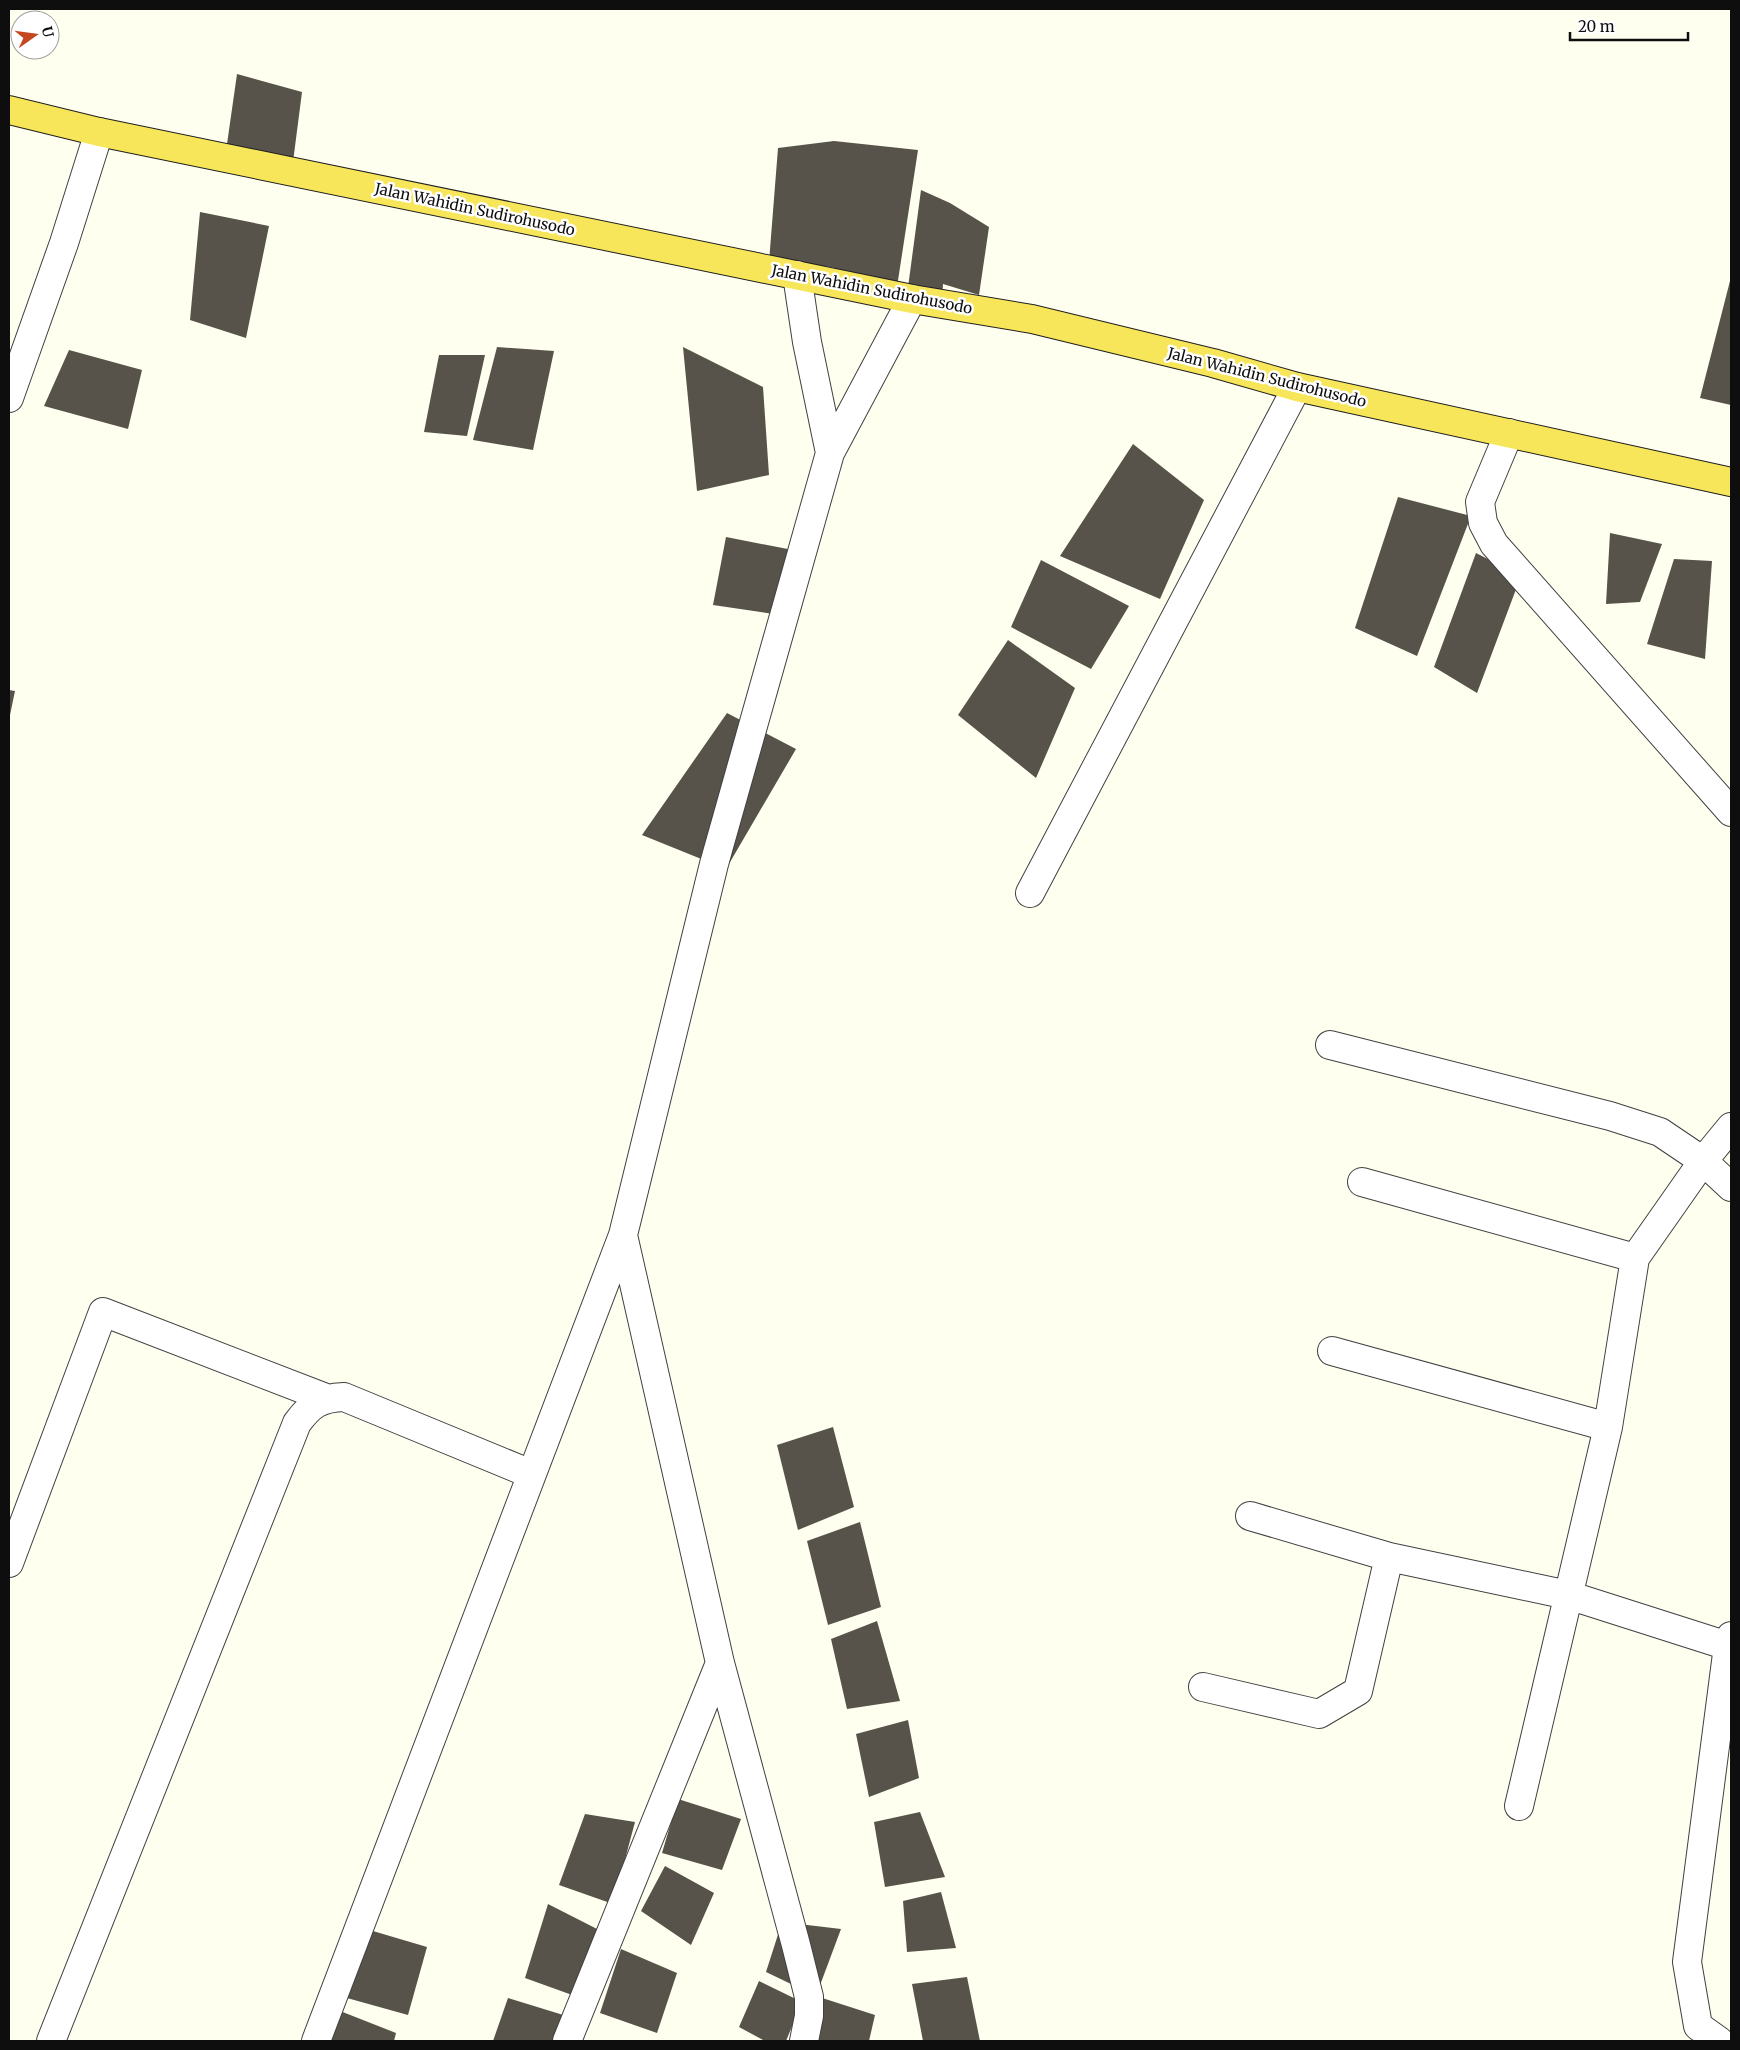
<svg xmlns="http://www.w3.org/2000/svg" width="1740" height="2050" font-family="Merriweather,serif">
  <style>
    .building { fill: #57534a }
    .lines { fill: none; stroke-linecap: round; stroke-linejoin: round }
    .minor-casing { stroke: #414141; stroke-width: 30 }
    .trunk-casing { stroke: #1f1f1f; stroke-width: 30 }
    .minor { stroke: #fff; stroke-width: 28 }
    .trunk { stroke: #f8e65a; stroke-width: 28 }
    .labels { text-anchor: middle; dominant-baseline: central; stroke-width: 5; stroke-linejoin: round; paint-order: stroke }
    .street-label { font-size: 15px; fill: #0e0e0e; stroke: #fff }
  </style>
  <rect width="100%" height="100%" fill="#feffef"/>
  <path class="building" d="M 237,74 L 302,92 L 293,162 L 226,151 Z
    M 834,141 L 918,150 L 897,287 L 831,267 L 769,262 L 778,148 Z
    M 921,190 L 950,203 L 989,227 L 979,295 L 943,284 L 942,301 L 907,295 Z
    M 200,212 L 269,226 L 246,338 L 190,320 Z
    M 1731,277 L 1731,405 L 1700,398 Z
    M 497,347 L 554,351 L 533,450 L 473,440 Z
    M 683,347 L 763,387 L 769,475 L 697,491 Z
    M 69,350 L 142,370 L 128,429 L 44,406 Z
    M 439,355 L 485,355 L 467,436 L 424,432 Z
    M 1133,444 L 1204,500 L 1160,599 L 1060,556 Z
    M 1398,497 L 1471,516 L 1417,656 L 1355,628 Z
    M 1610,533 L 1662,544 L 1640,602 L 1606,604 Z
    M 726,537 L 798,551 L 780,615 L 713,605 Z
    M 1476,553 L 1521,576 L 1477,693 L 1434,667 Z
    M 1674,559 L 1712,561 L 1705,659 L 1647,644 Z
    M 1041,560 L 1129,606 L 1091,669 L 1011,627 Z
    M 1008,640 L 1075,688 L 1036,778 L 958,715 Z
    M 9,690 L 15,691 L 10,715 L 9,715 Z
    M 727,713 L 796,749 L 726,869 L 642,835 Z
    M 833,1427 L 854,1507 L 798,1530 L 777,1445 Z
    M 860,1522 L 881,1607 L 828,1625 L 807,1541 Z
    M 877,1621 L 900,1701 L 847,1709 L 831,1639 Z
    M 908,1720 L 919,1778 L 869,1797 L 856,1734 Z
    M 678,1799 L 741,1819 L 722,1870 L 662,1853 Z
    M 920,1812 L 945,1877 L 885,1887 L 874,1822 Z
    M 585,1814 L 635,1822 L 613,1904 L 559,1885 Z
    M 665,1866 L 714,1893 L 691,1945 L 641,1911 Z
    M 941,1892 L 956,1948 L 907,1952 L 903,1901 Z
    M 548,1904 L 601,1931 L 586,2000 L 525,1978 Z
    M 782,1922 L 841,1929 L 816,1996 L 766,1972 Z
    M 356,1926 L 427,1947 L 408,2015 L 347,1998 Z
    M 621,1949 L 677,1973 L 657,2033 L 600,2013 Z
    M 967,1977 L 980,2041 L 923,2041 L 912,1984 Z
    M 759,1981 L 802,2002 L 786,2041 L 765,2041 L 739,2027 Z
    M 816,1996 L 875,2015 L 869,2041 L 801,2041 Z
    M 508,1998 L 573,2018 L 567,2041 L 493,2041 Z
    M 335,2009 L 396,2033 L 394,2041 L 326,2041 Z"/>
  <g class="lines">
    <g class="minor-casing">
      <path id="minor" d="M 797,275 L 807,342 L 830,453
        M 9,398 L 64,243 L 99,132
        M 1509,433 L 1480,502 L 1483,523 L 1494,544 L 1731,812
        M 1030,893 L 1297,387
        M 1330,1045 L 1610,1116 L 1660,1132 L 1703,1161 L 1731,1187
        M 1362,1182 L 1635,1258
        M 623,1235 L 720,1663 L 796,1945 L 809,1997 L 809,2016 L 804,2041
        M 1332,1351 L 1608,1427
        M 1250,1516 L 1389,1557 L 1568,1595 L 1728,1646
        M 9,1563 L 103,1312 L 326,1398
        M 1203,1687 L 1319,1714 L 1358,1691 L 1389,1557
        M 1519,1806 L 1608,1427 L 1635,1258 L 1703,1161 L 1731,1127
        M 51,2041 L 297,1423 C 311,1404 320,1398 344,1397 L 531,1474
        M 316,2041 L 623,1235 L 714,864 L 830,453 L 912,299
        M 567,2041 L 720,1663
        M 1719,2041 L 1698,2026 L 1687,1962 L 1728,1646 L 1731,1636"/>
    </g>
    <g class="trunk-casing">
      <path id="trunk" d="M 9,110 L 99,132 L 912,299 L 1032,319 L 1213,363 L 1297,387 L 1731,482"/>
    </g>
    <use href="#minor" class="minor"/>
    <use href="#trunk" class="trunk"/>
  </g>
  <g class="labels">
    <g class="street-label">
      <text transform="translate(475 209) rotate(12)">Jalan Wahidin Sudirohusodo</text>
      <text transform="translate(872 289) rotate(11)">Jalan Wahidin Sudirohusodo</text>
      <text transform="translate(1267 377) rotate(14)">Jalan Wahidin Sudirohusodo</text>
    </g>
  </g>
  <rect width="1740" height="2050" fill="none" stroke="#0e0e0e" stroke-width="20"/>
  <g transform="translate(35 35) rotate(76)"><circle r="24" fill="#ffffff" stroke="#9f9f9f"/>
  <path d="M0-4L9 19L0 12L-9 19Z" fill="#c44720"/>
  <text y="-8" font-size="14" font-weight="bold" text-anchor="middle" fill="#0e0e0e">U</text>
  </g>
  <path d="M1570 32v8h118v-8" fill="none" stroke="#0e0e0e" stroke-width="2.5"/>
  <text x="1578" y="32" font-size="15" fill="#0e0e0e" stroke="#ffffff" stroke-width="4" paint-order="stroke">20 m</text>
</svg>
